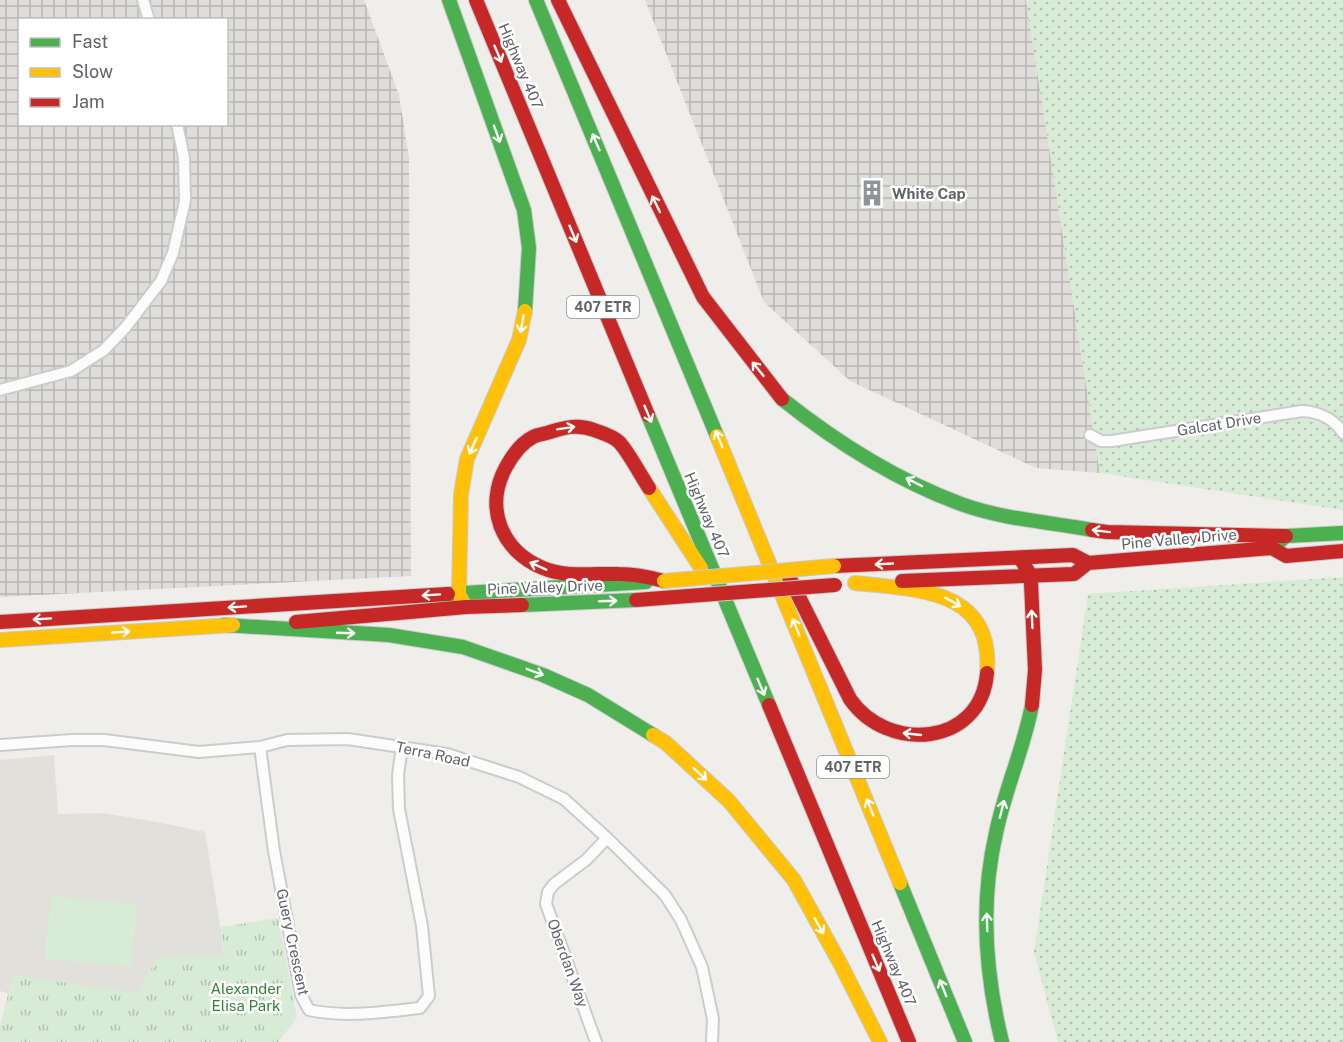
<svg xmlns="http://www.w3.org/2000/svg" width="1343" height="1042" font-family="'Public Sans',sans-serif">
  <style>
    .industrial { fill: url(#industrial-grid); fill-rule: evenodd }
    .education { fill: #e2e0da }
    .grass { fill: url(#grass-dots) }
    .park { fill: url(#park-tufts) }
    .pitch { fill: #d8ebd6 }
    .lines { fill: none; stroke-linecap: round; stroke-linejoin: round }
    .street-casing { stroke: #cbcccc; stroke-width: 14 }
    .fast-casing { stroke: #cacacb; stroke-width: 16 }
    .slow-casing { stroke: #cacacb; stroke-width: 16 }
    .jam-casing { stroke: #cacacb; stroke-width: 16 }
    .street { stroke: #fdfcfc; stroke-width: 10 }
    .fast { stroke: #4caf50; stroke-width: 14 }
    .slow { stroke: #ffc107; stroke-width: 14 }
    .jam { stroke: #c62828; stroke-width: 14 }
    .slow-bridge-casing { stroke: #cacacb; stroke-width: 16; stroke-linecap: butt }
    .jam-bridge-casing { stroke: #cacacb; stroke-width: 16; stroke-linecap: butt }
    .slow-bridge { stroke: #ffc107; stroke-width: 14 }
    .jam-bridge { stroke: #c62828; stroke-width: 14 }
    .oneway { stroke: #f6fbf6 }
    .labels { text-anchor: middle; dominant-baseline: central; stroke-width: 5; stroke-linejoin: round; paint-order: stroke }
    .shield { fill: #fff; stroke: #8f9295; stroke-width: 1.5 }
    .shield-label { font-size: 14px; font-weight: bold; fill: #5f6368 }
    .street-label { font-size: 15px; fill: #5f6368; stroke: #fff }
    .poi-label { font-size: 15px; font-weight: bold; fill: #5f6368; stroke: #fff; text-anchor: start }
    .park-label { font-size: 15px; fill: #348238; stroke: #fff }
  </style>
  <defs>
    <pattern id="industrial-grid" width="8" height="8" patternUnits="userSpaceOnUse" patternTransform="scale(1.5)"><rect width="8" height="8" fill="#dfddda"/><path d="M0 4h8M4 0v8" fill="none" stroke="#b8b7b5"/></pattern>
    <pattern id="grass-dots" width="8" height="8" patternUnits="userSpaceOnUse" patternTransform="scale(1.5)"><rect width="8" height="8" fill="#d8ebd6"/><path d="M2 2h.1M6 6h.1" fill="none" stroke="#b2c2b1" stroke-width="1.8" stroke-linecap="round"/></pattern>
    <pattern id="park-tufts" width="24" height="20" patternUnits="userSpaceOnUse" patternTransform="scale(1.5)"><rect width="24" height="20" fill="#d8ebd6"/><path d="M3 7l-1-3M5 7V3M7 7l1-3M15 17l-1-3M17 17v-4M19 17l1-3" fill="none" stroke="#b2c2b1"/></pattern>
  </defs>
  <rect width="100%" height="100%" fill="#efeeea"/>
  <path class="industrial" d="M 0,0 L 364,0 L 399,95 L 409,158 L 411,576 L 0,597 ZM 20,20 L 226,20 L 226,124 L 20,124 Z
    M 645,0 L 1026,0 L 1100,473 L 1036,468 L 850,381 L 764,302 Z"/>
  <path class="education" d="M 54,755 L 58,814 L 102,813 L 152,821 L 205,832 L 225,956 L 159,957 L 136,994 L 13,975 L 10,994 L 0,991 L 0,760 Z"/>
  <path class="grass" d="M 1026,0 L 1343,0 L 1343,510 L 1100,473 Z
    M 1343,577 L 1343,1042 L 1058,1042 L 1034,952 L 1088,594 Z"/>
  <path class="park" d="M 278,918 L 297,1018 L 278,1042 L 0,1042 L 0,1026 L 13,975 L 136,993 L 159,957 L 225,956 L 221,927 Z"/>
  <path class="pitch" d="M 51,896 L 137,904 L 131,967 L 45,959 Z"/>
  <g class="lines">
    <g class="street-casing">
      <path id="street" d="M 143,0 L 149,20
        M 0,390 L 71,371 L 104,350 L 125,328 L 161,281 L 173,253 L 185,201 L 184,158 L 177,124
        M 1090,435 L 1101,441 L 1112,441 L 1302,411 C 1320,412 1333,418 1343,433
        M 0,745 L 72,740 L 104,740 L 199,752 L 260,747 L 287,740 L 348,739 L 447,754 L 519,777 L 564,799 L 607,838 L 665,895 L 681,920 L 702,967 L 713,1019 L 712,1042
        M 260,747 L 274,851 L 301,995 L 309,1010 C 345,1018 383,1012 420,1008 L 429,996 L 422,926 L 399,809 L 398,775 L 402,746
        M 596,1042 L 546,904 L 548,892 L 554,884 L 586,860 L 607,838"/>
    </g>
    <g class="fast-casing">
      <path id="fast" d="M 449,0 L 524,210 L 529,248 L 525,311
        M 536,0 L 717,436
        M 782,399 C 836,442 896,480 961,504 C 1002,519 1049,522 1092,530
        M 648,415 L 769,705
        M 1279,542 L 1286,536 L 1343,533
        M 448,594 L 646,582
        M 522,605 L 636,600
        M 224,625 L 389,635 L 463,647 L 543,675 L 588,695 L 653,735
        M 900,883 L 965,1042
        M 1002,1042 C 985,973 980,902 996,833 C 1005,789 1024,748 1032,705"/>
    </g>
    <g class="slow-casing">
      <path id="slow" d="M 717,436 L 900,883
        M 649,488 L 701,568
        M 855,583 C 917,590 994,588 987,673
        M 466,607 L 459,594 L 461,494 L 467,459 L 519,340 L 525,311
        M 0,640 L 233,625
        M 653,735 L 666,743 L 729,801 L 794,880 L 840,963 L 880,1042"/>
    </g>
    <g class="jam-casing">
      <path id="jam" d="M 476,0 L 648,415
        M 558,0 L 703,297 L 782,399
        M 649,488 C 641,476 628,451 619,442 C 613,436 602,433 594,430 C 578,424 566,427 550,432 C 545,434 538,434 533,437 C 521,443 512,456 506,467 C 484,507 501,551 543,568 C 567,578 594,573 619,574 C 635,574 649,577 664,581
        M 1092,530 L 1107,532 L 1286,536
        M 1020,558 L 1028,571 L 1031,583 L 1035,670 L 1032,705
        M 834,566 L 1073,555 L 1088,563
        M 789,577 L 850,699 C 887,753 981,747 987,673
        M 902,581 L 1074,574 L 1088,563 L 1272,548 L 1286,556 L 1343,551
        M 0,622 L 448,594
        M 296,622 L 466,607 L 522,605
        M 769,705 L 909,1042"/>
    </g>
    <use href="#street" class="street"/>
    <use href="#fast" class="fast"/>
    <use href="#slow" class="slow"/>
    <use href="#jam" class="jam"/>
    <g class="slow-bridge-casing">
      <path id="slow-bridge" d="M 664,581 L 834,566"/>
    </g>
    <g class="jam-bridge-casing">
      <path id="jam-bridge" d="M 636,600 L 835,585"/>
    </g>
    <use href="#slow-bridge" class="slow-bridge"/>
    <use href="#jam-bridge" class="jam-bridge"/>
  </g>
  <defs><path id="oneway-shaft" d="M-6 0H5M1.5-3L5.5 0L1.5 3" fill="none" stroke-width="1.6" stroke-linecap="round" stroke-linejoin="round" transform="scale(1.5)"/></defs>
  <g class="oneway">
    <use href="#oneway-shaft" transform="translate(498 54) rotate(67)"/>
    <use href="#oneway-shaft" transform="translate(497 134) rotate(70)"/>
    <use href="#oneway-shaft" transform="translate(596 142) rotate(-113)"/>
    <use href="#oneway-shaft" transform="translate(656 204) rotate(-116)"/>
    <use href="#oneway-shaft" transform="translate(573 234) rotate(67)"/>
    <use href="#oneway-shaft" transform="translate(522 324) rotate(100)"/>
    <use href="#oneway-shaft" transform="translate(758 369) rotate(-129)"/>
    <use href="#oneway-shaft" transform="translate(648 414) rotate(67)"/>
    <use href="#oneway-shaft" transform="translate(566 428) rotate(-9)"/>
    <use href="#oneway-shaft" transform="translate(719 439) rotate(-113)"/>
    <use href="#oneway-shaft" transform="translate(473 446) rotate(114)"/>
    <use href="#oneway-shaft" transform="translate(914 482) rotate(-153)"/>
    <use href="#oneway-shaft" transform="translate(1101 531) rotate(-173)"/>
    <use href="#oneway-shaft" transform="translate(884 564) rotate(177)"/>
    <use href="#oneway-shaft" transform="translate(538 566) rotate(-156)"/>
    <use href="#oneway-shaft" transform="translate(431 595) rotate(176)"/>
    <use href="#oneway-shaft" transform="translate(608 601) rotate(-2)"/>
    <use href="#oneway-shaft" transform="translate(953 602) rotate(29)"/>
    <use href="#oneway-shaft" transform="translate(237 607) rotate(176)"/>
    <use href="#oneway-shaft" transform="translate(42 619) rotate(176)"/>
    <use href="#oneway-shaft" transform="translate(1032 619) rotate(-93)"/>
    <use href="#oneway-shaft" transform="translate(796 627) rotate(-112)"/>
    <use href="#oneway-shaft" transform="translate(121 632) rotate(-4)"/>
    <use href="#oneway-shaft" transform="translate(346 633) rotate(2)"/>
    <use href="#oneway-shaft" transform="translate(535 672) rotate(21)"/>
    <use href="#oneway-shaft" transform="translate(761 687) rotate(67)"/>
    <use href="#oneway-shaft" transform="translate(912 734) rotate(-174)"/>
    <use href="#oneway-shaft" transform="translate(700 774) rotate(43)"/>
    <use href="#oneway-shaft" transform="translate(870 807) rotate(-112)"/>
    <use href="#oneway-shaft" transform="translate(1002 809) rotate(-76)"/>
    <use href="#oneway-shaft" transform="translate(987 922) rotate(-92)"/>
    <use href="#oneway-shaft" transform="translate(819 926) rotate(60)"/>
    <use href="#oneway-shaft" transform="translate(876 963) rotate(67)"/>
    <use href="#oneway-shaft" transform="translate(943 988) rotate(-112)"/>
  </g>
  <defs>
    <g id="building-bare" transform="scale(2.07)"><path d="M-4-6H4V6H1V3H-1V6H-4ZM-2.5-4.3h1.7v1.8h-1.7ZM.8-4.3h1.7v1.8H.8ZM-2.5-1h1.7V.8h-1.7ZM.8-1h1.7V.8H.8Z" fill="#919496" stroke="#fff" stroke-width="2.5" paint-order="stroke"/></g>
  </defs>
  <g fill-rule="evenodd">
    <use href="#building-bare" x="872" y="193"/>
  </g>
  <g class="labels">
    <g class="shield">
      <rect x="567" y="296" width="72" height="22" rx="4.5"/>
      <rect x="817" y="756" width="72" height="22" rx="4.5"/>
    </g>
    <g class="shield-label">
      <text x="603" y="307">407 ETR</text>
      <text x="853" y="767">407 ETR</text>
    </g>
    <g class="street-label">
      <text transform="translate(521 66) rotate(67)">Highway 407</text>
      <text transform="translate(1219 424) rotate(-9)">Galcat Drive</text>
      <text transform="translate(707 515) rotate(67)">Highway 407</text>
      <text transform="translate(1179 539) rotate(-5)">Pine Valley Drive</text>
      <text transform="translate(545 587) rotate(-2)">Pine Valley Drive</text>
      <text transform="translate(433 754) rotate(12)">Terra Road</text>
      <text transform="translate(293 942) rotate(78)">Guery Crescent</text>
      <text transform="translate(568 963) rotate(70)">Oberdan Way</text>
      <text transform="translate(894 963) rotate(67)">Highway 407</text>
    </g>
    <g class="poi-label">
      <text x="892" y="193">White Cap</text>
    </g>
    <g class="park-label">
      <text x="246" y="988">Alexander<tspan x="246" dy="17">Elisa Park</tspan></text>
    </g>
  </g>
  <rect x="18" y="18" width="210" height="108" fill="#ffffff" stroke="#bfc1c3" stroke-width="1.5"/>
  <rect x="30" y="38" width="30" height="9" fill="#4caf50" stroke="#bfc1c3" stroke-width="1.5"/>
  <text x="72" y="48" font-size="18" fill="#5f6368">Fast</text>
  <rect x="30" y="68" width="30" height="9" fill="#ffc107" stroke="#bfc1c3" stroke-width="1.5"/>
  <text x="72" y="78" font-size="18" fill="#5f6368">Slow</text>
  <rect x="30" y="98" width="30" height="9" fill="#c62828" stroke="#bfc1c3" stroke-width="1.5"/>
  <text x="72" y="108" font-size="18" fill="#5f6368">Jam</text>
</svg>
